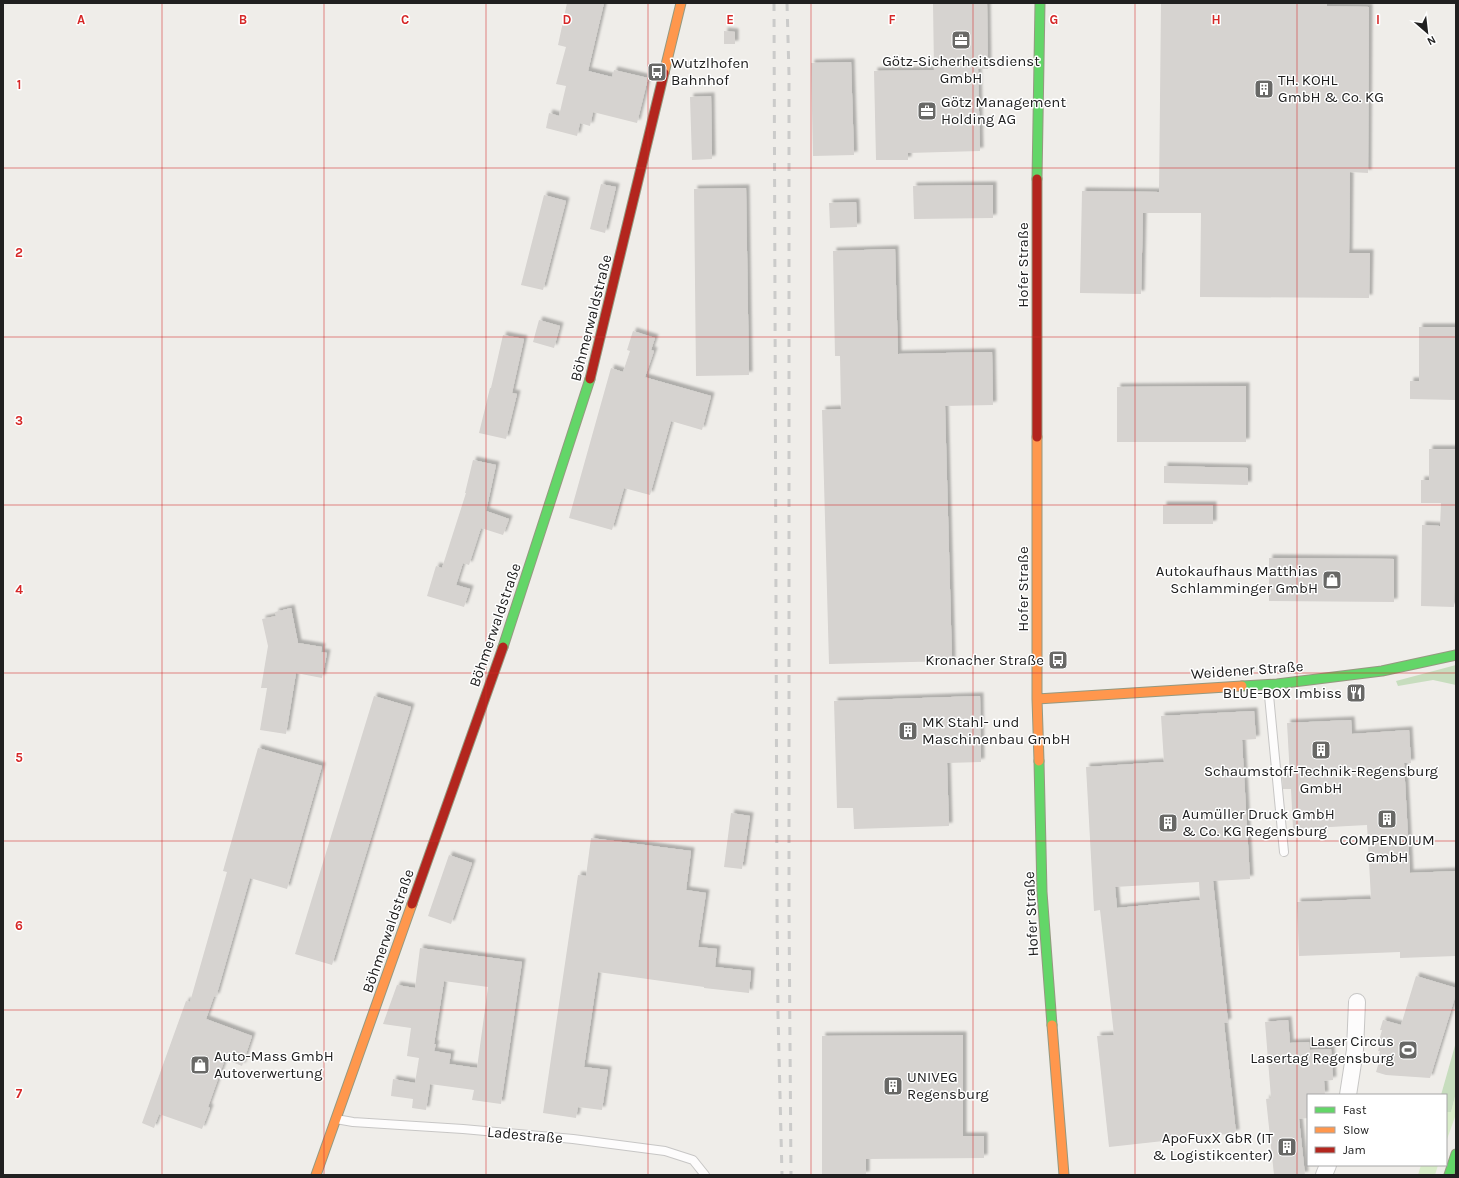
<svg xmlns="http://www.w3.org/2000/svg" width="1459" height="1178" font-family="Karla,sans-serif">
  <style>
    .grass { fill: #d8ecc8 }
    .forest { fill: #c7ddbe }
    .building { fill: #d6d3d0; fill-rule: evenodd; filter: url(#shadow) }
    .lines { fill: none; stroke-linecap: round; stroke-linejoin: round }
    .lane-casing { stroke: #c7c6c5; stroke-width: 10 }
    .street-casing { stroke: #c7c6c5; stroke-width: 18 }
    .fast-casing { stroke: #959980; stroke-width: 11 }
    .slow-casing { stroke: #959980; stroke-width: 11 }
    .jam-casing { stroke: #959980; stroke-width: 11 }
    .lane { stroke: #fdfcfc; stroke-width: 8 }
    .street { stroke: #fdfcfc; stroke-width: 16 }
    .fast { stroke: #63d668; stroke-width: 9 }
    .slow { stroke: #ff974d; stroke-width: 9 }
    .jam { stroke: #b3261e; stroke-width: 9 }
    .rail { stroke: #cbcbca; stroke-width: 3; stroke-dasharray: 8 8; stroke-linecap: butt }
    .grid { fill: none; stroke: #d62828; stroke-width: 1; stroke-opacity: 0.55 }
    .labels { text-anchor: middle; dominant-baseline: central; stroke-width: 3; stroke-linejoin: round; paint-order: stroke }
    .poi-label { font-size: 15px; fill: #202020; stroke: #fff; text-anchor: start }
    .street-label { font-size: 15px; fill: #202020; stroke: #fff }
    .grid-label { font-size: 13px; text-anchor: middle; font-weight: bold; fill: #d62828; stroke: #fff; stroke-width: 3; stroke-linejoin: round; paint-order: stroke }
  </style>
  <defs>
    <filter id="shadow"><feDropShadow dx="3.5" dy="-3.5" stdDeviation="1" flood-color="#0004"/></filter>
  </defs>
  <rect width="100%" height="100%" fill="#efede9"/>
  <path class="grass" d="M 1456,1093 L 1456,1114 L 1446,1142 L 1446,1112 L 1451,1112 Z
    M 1421,1165 L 1438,1165 L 1435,1175 L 1418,1175 Z"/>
  <path class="forest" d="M 1456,665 L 1456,685 L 1433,680 L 1398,686 L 1396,681 Z
    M 1456,1042 L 1456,1093 L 1451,1112 L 1446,1112 L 1446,1095 L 1441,1095 Z"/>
  <path class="building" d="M 567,3 L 604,3 L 588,71 L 612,77 L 614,70 L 648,78 L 637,123 L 593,112 L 590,126 L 580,123 L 577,136 L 546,128 L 549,113 L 559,116 L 566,86 L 556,84 L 566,47 L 558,45 Z
    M 933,3 L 987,3 L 988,69 L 978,69 L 980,151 L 908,153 L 908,160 L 876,160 L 874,71 L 934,70 Z
    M 1161,3 L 1327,3 L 1327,6 L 1369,7 L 1368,173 L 1350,172 L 1349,253 L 1370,253 L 1369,298 L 1200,297 L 1201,213 L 1143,213 L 1141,294 L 1080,293 L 1082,191 L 1159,192 Z
    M 724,31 L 735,32 L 735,44 L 724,44 Z
    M 851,62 L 854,155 L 813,156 L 811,63 Z
    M 711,96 L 712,159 L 692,160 L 690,97 Z
    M 601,184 L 616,187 L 605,233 L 590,229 Z
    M 993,185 L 993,218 L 914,219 L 913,186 Z
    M 746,188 L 749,375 L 696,376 L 694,189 Z
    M 544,195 L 566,201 L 543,290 L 521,285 Z
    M 856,202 L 857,227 L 830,228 L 829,203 Z
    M 895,249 L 898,354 L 992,352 L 993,405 L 945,406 L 952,661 L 829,664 L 822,410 L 841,409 L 840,356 L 835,356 L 833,251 Z
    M 539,320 L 560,326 L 554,348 L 533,342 Z
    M 1419,327 L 1456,327 L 1456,400 L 1410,399 L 1410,381 L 1419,381 Z
    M 633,331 L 655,338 L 651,350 L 654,351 L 645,377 L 644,377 L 711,396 L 702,430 L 671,421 L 650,495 L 624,488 L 612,530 L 569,518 L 611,368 L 623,372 L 630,351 L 627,350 Z
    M 503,335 L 524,339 L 512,393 L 517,394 L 506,439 L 479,433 L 490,388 L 491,388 Z
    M 1246,386 L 1246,442 L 1117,442 L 1117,387 Z
    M 1429,449 L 1456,449 L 1454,607 L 1421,606 L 1422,525 L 1440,526 L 1441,503 L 1421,503 L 1421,480 L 1429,480 Z
    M 473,460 L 496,465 L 486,511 L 509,519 L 503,535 L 481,528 L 469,565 L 463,563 L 456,585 L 470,589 L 464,607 L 427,596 L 436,566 L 442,568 L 466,493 L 465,493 Z
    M 1164,466 L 1248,468 L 1248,485 L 1164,483 Z
    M 1163,505 L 1213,505 L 1213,524 L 1163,524 Z
    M 1269,558 L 1394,559 L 1394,602 L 1269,601 Z
    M 291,608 L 298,643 L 322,647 L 321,652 L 327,653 L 322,678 L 296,673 L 286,734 L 260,730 L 267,688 L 261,688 L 268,646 L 262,619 L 276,616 L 275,612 Z
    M 374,696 L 411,707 L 332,965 L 295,954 Z
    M 980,696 L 981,762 L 947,763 L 949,826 L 854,829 L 853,808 L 837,808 L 834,701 Z
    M 1254,711 L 1256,739 L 1242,740 L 1250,879 L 1213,881 L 1228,1022 L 1224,1023 L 1236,1133 L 1109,1147 L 1097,1036 L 1114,1035 L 1100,910 L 1094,911 L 1086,767 L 1164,762 L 1161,716 ZM 1199,882 L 1200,900 L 1117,908 L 1115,887 Z
    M 1351,720 L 1352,734 L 1409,730 L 1411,763 L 1404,763 L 1410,873 L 1456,871 L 1456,956 L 1400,958 L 1400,952 L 1299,956 L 1297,902 L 1371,899 L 1367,825 L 1293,829 L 1291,789 L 1283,789 L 1282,777 L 1290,777 L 1287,723 Z
    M 258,748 L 322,766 L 287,889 L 250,878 L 216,997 L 214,996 L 206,1019 L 252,1036 L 242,1066 L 225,1059 L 208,1107 L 210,1108 L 202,1129 L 159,1114 L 154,1128 L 142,1123 L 186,1001 L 190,1002 L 227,872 L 223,871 Z
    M 731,813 L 750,816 L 742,869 L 724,867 Z
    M 591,838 L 691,851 L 686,890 L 706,893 L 698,947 L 717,949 L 715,967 L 751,971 L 749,993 L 704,988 L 704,987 L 598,972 L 584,1067 L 608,1070 L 602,1110 L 578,1107 L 576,1118 L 543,1113 L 578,875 L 586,876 Z
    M 449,855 L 472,863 L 451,924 L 428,916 Z
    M 420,948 L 522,962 L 501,1104 L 472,1100 L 474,1090 L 430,1084 L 426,1110 L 412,1108 L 413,1099 L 391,1096 L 393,1079 L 415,1083 L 419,1058 L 407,1056 L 411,1028 L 383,1024 L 397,985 L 415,988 ZM 444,981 L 488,987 L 477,1068 L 449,1064 L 451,1054 L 434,1051 L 436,1044 L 434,1044 Z
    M 1416,976 L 1456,988 L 1456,994 L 1430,1078 L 1386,1075 L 1376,1072 L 1379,1062 L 1377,1062 L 1380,1051 L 1378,1051 L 1381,1041 L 1379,1041 L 1382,1030 L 1380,1030 L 1383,1020 L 1401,1025 Z
    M 1288,1020 L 1290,1043 L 1309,1042 L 1310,1050 L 1331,1049 L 1333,1080 L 1324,1081 L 1325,1095 L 1308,1095 L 1308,1118 L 1299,1119 L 1305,1175 L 1274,1175 L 1266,1099 L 1271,1098 L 1265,1022 Z
    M 963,1035 L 963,1136 L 984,1136 L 984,1158 L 866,1159 L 866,1175 L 822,1175 L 822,1036 Z"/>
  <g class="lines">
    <g class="lane-casing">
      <path id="lane" d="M 1268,685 L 1284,852
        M 336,1119 L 353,1122 L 463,1129 L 573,1139 L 665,1151 L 693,1160 L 705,1175"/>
    </g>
    <g class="street-casing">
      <path id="street" d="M 1348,1095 L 1355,1050 L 1357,1002
        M 1324,1175 L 1328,1165"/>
    </g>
    <g class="fast-casing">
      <path id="fast" d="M 1037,179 L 1040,3
        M 503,647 L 590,379
        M 1242,686 L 1277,684 L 1382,671 L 1456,655
        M 1039,761 L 1042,892 L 1052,1025
        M 1449,1175 L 1456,1154"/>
    </g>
    <g class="slow-casing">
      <path id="slow" d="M 664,73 L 681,3
        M 1037,437 L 1037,699 L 1039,761
        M 1037,699 L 1242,686
        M 1052,1025 L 1064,1175
        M 316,1175 L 412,904"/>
    </g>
    <g class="jam-casing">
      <path id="jam" d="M 1037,179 L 1037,437
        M 590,379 L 664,73
        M 412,904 L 503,647"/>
    </g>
    <use href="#lane" class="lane"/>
    <use href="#street" class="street"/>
    <use href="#fast" class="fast"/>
    <use href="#slow" class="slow"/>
    <use href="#jam" class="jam"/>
    <path class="rail" d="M 774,3 L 777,903 L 778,1014 L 782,1175
      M 787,3 L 789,74 L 789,910 L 791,1175"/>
  </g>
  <path class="grid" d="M 162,3 L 162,1175M 324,3 L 324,1175M 486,3 L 486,1175M 648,3 L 648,1175M 811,3 L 811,1175M 973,3 L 973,1175M 1135,3 L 1135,1175M 1297,3 L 1297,1175M 3,168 L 1456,168M 3,337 L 1456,337M 3,505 L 1456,505M 3,673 L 1456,673M 3,841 L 1456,841M 3,1010 L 1456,1010"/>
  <defs>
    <g id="office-square" transform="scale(1)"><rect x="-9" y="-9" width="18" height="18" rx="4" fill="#686866" stroke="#fff"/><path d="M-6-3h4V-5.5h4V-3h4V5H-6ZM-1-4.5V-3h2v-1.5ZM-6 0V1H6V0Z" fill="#fff"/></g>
    <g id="bus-square" transform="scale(1)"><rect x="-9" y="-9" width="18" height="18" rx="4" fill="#686866" stroke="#fff"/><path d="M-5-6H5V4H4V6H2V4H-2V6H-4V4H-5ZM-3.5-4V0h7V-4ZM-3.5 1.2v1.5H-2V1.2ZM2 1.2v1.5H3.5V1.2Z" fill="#fff"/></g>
    <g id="building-square" transform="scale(1)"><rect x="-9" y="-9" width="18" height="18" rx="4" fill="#686866" stroke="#fff"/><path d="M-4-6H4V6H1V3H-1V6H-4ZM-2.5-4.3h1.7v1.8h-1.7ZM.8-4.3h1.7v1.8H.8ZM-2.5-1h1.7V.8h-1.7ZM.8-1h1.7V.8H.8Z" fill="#fff"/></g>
    <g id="shop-square" transform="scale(1)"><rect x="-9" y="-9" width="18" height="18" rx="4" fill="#686866" stroke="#fff"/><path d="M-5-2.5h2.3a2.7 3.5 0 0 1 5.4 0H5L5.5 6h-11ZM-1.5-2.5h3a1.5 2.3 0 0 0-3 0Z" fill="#fff"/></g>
    <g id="restaurant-square" transform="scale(1)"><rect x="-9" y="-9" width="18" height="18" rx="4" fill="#686866" stroke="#fff"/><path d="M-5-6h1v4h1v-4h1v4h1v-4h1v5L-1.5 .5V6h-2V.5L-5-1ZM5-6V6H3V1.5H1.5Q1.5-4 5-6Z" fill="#fff"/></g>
    <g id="stadium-square" transform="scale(1)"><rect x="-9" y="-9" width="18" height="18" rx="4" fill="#686866" stroke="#fff"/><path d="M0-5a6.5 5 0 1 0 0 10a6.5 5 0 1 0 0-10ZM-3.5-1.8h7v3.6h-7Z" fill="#fff"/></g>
  </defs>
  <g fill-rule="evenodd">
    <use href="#office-square" x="961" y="40"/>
    <use href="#bus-square" x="657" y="72"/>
    <use href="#building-square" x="1264" y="89"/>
    <use href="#office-square" x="927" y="111"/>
    <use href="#shop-square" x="1332" y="580"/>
    <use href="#bus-square" x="1058" y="660"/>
    <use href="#restaurant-square" x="1356" y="693"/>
    <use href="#building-square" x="908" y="731"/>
    <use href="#building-square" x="1321" y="750"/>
    <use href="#building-square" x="1387" y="819"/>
    <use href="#building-square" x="1168" y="823"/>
    <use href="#stadium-square" x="1408" y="1050"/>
    <use href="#shop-square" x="200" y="1065"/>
    <use href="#building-square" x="893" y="1086"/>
    <use href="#building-square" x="1287" y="1147"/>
  </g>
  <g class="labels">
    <g class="poi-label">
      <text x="961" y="61" text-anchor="middle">Götz-Sicherheitsdienst<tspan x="961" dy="17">GmbH</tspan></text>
      <text x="671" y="63">Wutzlhofen<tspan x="671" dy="17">Bahnhof</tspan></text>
      <text x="1278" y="80">TH. KOHL<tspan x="1278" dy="17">GmbH &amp; Co. KG</tspan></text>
      <text x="941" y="102">Götz Management<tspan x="941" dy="17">Holding AG</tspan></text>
      <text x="1318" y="571" text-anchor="end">Autokaufhaus Matthias<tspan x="1318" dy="17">Schlamminger GmbH</tspan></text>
      <text x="1044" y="660" text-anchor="end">Kronacher Straße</text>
      <text x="1342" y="693" text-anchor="end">BLUE-BOX Imbiss</text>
      <text x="922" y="722">MK Stahl- und<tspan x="922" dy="17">Maschinenbau GmbH</tspan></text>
      <text x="1321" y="771" text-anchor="middle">Schaumstoff-Technik-Regensburg<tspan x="1321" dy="17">GmbH</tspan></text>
      <text x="1182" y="814">Aumüller Druck GmbH<tspan x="1182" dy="17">&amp; Co. KG Regensburg</tspan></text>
      <text x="1387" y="840" text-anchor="middle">COMPENDIUM<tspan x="1387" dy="17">GmbH</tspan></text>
      <text x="1394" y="1041" text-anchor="end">Laser Circus<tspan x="1394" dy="17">Lasertag Regensburg</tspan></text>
      <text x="214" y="1056">Auto-Mass GmbH<tspan x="214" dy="17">Autoverwertung</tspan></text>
      <text x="907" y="1077">UNIVEG<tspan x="907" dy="17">Regensburg</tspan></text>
      <text x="1273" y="1138" text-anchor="end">ApoFuxX GbR (IT<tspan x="1273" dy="17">&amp; Logistikcenter)</tspan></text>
    </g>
    <g class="street-label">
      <text transform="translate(1023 265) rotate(-90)">Hofer Straße</text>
      <text transform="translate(591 318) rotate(-76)">Böhmerwaldstraße</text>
      <text transform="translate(1023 589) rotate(-90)">Hofer Straße</text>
      <text transform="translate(495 625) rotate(-71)">Böhmerwaldstraße</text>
      <text transform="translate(1247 670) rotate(-4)">Weidener Straße</text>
      <text transform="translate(1031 914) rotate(-93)">Hofer Straße</text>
      <text transform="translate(388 931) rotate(-71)">Böhmerwaldstraße</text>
      <text transform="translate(525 1135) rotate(5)">Ladestraße</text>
    </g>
  </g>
  <g class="grid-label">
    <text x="81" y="24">A</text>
    <text x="243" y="24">B</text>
    <text x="405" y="24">C</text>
    <text x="567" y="24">D</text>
    <text x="730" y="24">E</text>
    <text x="892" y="24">F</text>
    <text x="1054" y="24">G</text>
    <text x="1216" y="24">H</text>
    <text x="1378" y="24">I</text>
    <text x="19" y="89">1</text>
    <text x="19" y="257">2</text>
    <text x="19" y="425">3</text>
    <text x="19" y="594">4</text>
    <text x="19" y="762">5</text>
    <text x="19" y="930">6</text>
    <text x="19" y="1098">7</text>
  </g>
  <rect width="1459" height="1178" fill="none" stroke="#202020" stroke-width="8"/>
  <rect x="1307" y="1094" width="140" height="72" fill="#ffffff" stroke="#a6a6a6"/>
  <rect x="1315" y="1107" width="20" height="6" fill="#63d668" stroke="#a6a6a6"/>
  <text x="1343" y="1114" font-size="12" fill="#202020">Fast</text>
  <rect x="1315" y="1127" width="20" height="6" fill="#ff974d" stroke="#a6a6a6"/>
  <text x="1343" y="1134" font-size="12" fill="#202020">Slow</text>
  <rect x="1315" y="1147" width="20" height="6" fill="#b3261e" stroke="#a6a6a6"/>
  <text x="1343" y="1154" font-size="12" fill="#202020">Jam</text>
  <g transform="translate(1427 32) rotate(152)" stroke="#ffffff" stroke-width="3" paint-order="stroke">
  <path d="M0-3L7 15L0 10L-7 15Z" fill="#202020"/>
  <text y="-6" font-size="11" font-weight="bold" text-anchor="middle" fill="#202020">N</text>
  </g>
</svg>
